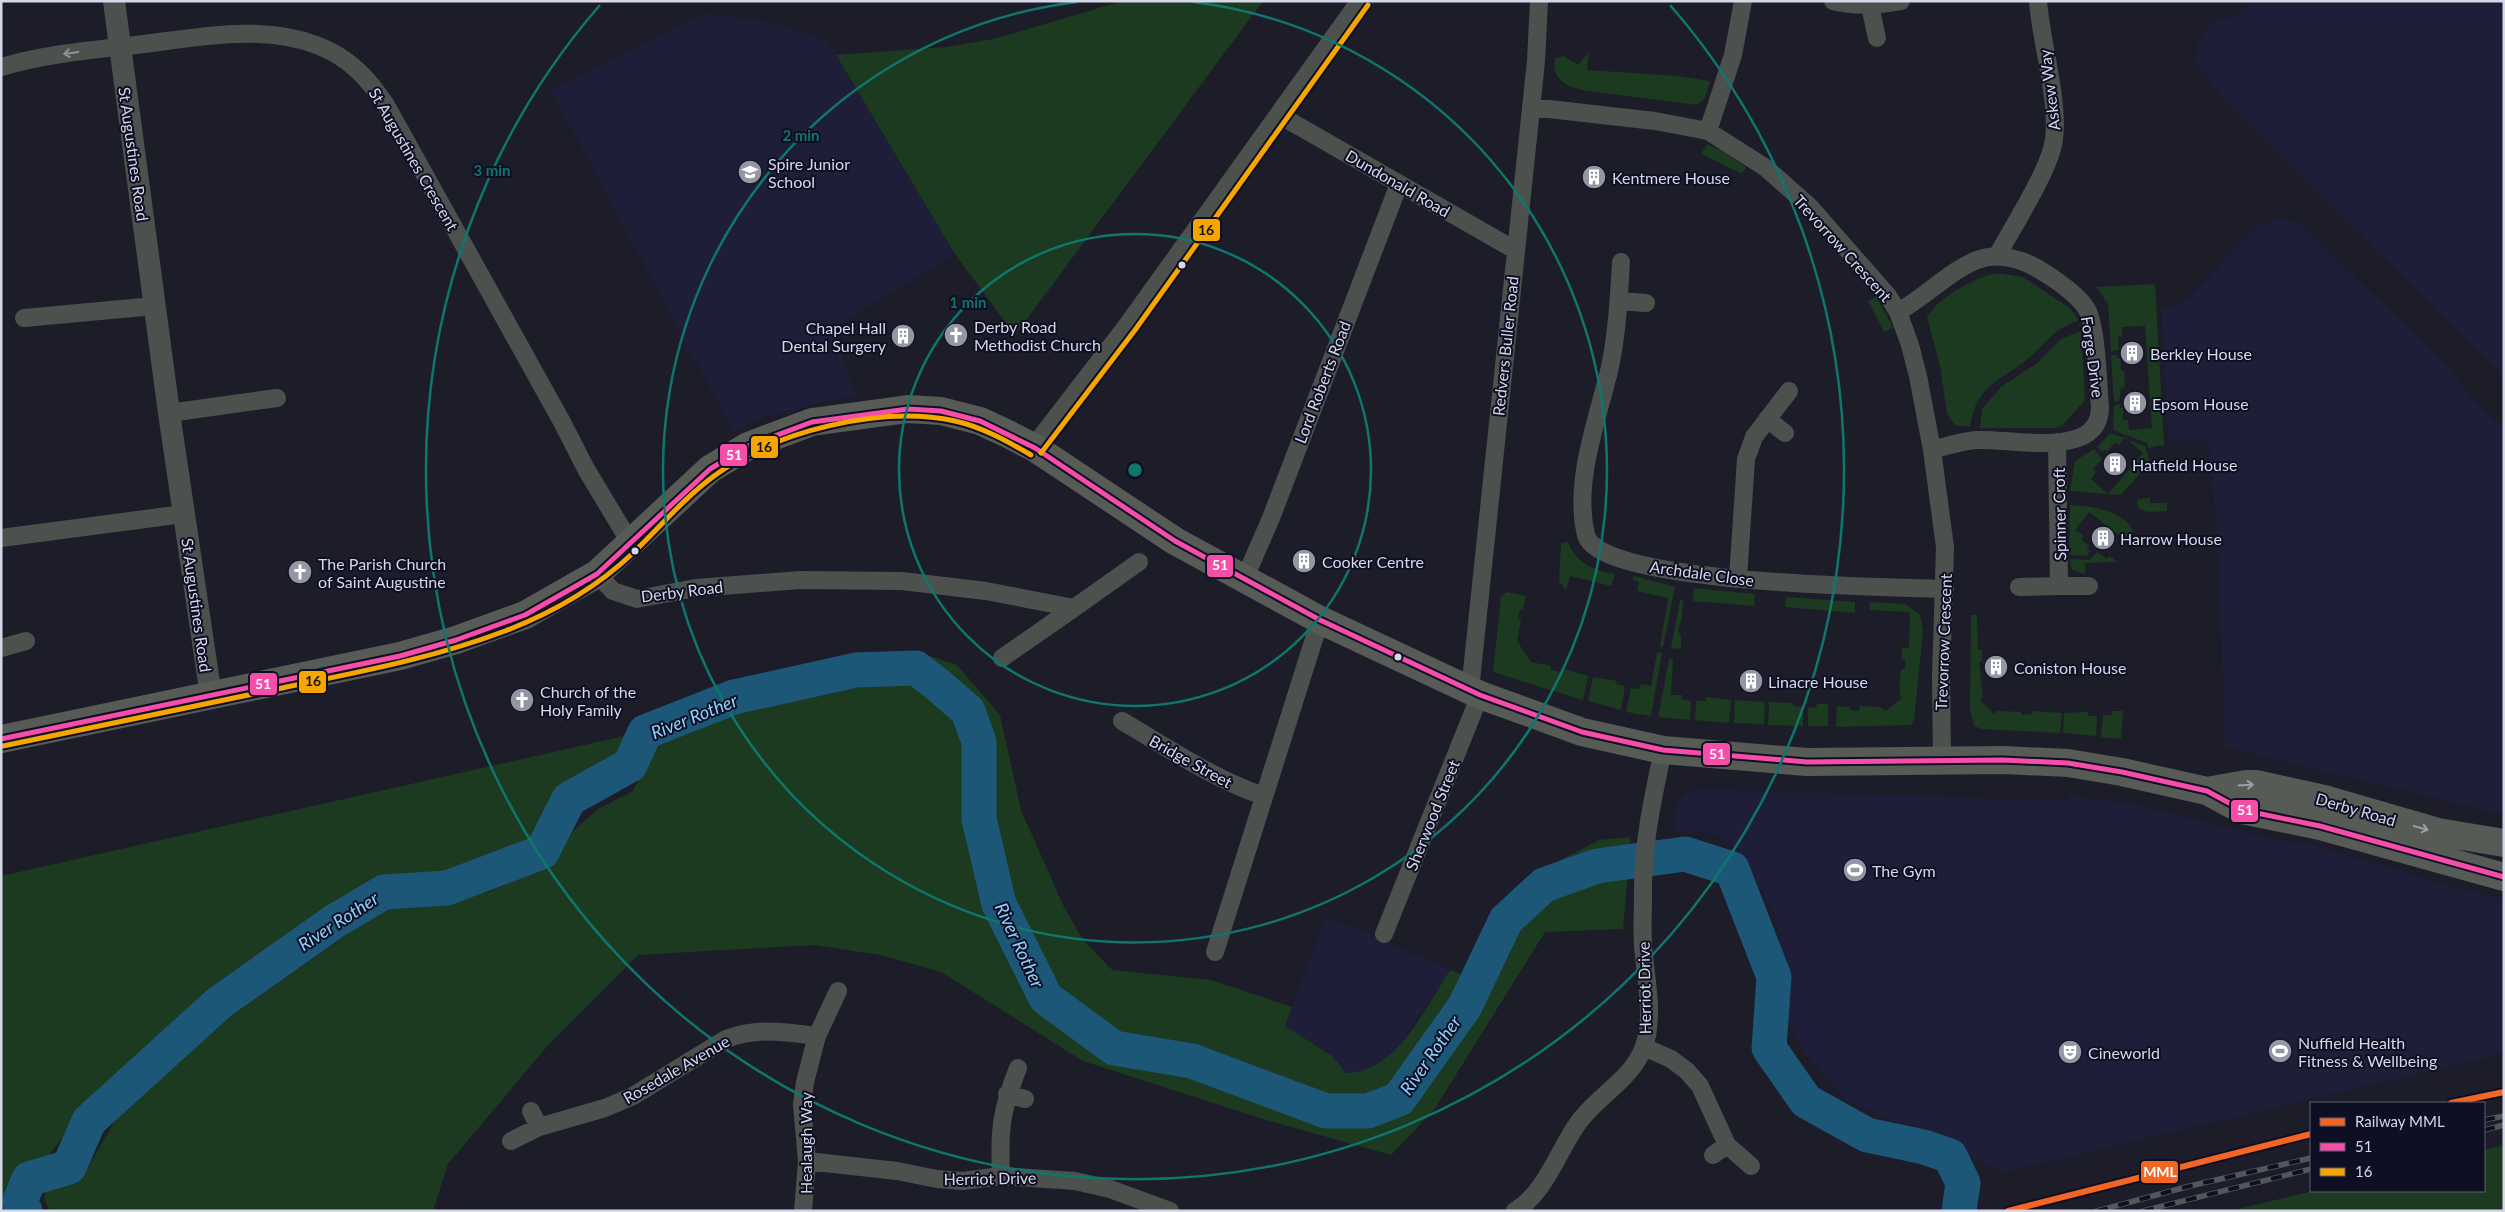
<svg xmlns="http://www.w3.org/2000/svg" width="2505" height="1212" font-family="Lato,sans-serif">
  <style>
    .built { fill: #1e1e39 }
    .green { fill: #1b3a1f }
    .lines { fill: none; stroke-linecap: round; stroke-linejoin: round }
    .river { stroke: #1c5778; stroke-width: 35 }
    .minor { stroke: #4d514e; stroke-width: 18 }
    .tertiary { stroke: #4d514e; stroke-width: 22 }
    .trunk { stroke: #565b55; stroke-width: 28 }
    .rail-casing { stroke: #54575a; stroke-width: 5.5 }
    .rail { stroke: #0f0f24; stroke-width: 4; stroke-dasharray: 11; stroke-linecap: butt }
    .bus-1-casing { stroke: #0f0f24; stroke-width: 9 }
    .bus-2-casing { stroke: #0f0f24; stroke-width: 9 }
    .bus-1 { stroke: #f54da8; stroke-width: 5 }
    .bus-2 { stroke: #f7a600; stroke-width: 5 }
    .rail-1-casing { stroke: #0f0f24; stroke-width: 10 }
    .rail-1 { stroke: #f26522; stroke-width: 6 }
    .oneway { stroke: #92949a }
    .oneway2 { stroke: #9c9fa5 }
    .ring { fill: none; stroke: #0f766e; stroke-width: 2.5 }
    .bus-dot { fill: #d6d7e7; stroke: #0f0f24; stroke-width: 2 }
    .labels { text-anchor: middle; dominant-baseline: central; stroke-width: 4; stroke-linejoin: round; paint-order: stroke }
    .street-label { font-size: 16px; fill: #d6d7e7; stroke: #0f0f24 }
    .poi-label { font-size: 16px; fill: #d6d7e7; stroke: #0f0f24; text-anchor: start }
    .water-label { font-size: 18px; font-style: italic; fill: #8dd2fd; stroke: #0f0f24 }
    .centre { fill: #0f766e; stroke: #0f0f24; stroke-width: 2.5 }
    .ring-label { font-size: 15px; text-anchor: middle; font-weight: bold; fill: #0f766e; stroke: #0f0f24; stroke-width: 4; stroke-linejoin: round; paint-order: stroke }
    .line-badge { stroke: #0f0f24; stroke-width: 2 }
    .badge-label { font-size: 14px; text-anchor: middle; font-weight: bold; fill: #fff }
    .pale-badge-label { font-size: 14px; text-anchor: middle; font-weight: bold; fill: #111 }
  </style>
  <rect width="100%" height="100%" fill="#1d1d29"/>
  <path class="built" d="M 2253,1 L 2504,1 L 2504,374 L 2474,347 L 2228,105 L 2196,62 L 2199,40 L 2212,24 L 2239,14 Z
    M 707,13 L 777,24 L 827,41 L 955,254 L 832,329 L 856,394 L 761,418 L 734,433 L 551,90 Z
    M 2273,220 L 2288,220 L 2301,225 L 2448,366 L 2473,401 L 2497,423 L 2504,425 L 2504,815 L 2225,747 L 2218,539 L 2208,440 L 2169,442 L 2161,308 L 2179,305 L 2194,293 L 2260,222 L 2265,226 Z
    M 1699,789 L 2067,801 L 2069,795 L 2136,805 L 2269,838 L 2316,846 L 2466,891 L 2504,898 L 2504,1053 L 2005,1172 L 1845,1100 L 1807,1056 L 1785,1015 L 1790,993 L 1773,909 L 1737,848 L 1713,833 L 1673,831 L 1678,803 L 1687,793 Z
    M 1326,916 L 1450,970 L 1395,1052 L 1379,1064 L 1360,1073 L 1346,1073 L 1332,1056 L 1285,1026 Z"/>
  <path class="green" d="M 1123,1 L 1263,1 L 1015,335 L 955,254 L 836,55 L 946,47 L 994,39 Z
    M 1589,52 L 1587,70 L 1677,76 L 1710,81 L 1705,98 L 1697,105 L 1588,91 C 1570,88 1550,81 1555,58 L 1564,56 L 1578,65 Z
    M 1707,144 L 1724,152 L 1746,167 L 1742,174 L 1701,154 Z
    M 1997,273 L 2023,277 L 2071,309 L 2079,321 C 2056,326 2047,343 2030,357 C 2001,382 1977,382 1970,427 L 1955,425 L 1947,414 L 1940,366 L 1927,317 C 1939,297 1975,277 1997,273 Z
    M 2155,284 L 2164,445 L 2148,448 L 2147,443 L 2113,430 L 2114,405 L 2120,404 L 2120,408 L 2123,408 L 2123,420 L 2128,420 L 2129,430 L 2152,428 L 2145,326 L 2122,327 L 2122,336 L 2118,337 L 2119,349 L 2111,352 L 2108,304 L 2096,287 Z
    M 1876,296 L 1893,328 L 1884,332 L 1868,301 Z
    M 2081,331 L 2085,400 L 2062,426 L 2054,428 L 1980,428 L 1982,409 L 2001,387 L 2036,364 L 2061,339 Z
    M 2111,355 L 2117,355 L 2117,358 L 2120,358 L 2121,371 L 2124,371 L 2125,387 L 2121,388 L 2119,401 L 2114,402 Z
    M 2110,433 L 2145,446 L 2150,462 L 2121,495 L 2070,491 L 2075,461 L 2094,449 L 2102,459 L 2093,469 L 2096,472 L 2091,479 L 2108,494 L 2143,453 L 2125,437 L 2119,445 L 2115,442 L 2107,452 L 2105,450 L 2103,452 L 2097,447 Z
    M 2150,498 L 2150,503 L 2167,503 L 2167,511 L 2148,512 L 2139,509 L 2137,502 L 2139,499 Z
    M 2070,505 C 2090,506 2124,510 2133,531 L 2131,544 L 2089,512 L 2075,530 L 2084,536 L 2081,539 L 2089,546 L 2087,549 L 2090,551 L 2087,556 L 2069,555 Z
    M 1568,542 C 1576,564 1594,570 1615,574 L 1611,586 L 1570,576 L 1566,590 L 1559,581 L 1561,543 Z
    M 2097,552 L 2107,559 L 2110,556 L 2117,562 L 2085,563 L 2085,574 L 2072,570 L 2069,559 L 2089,560 Z
    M 1634,576 L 1675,587 L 1663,647 L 1660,646 L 1668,598 L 1637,591 L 1639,582 L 1632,580 Z
    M 1694,588 L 1755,594 L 1754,606 L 1693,601 Z
    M 1506,592 L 1526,596 L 1523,610 L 1520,610 L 1518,619 L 1521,620 L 1517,641 L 1531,662 L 1551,666 L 1551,670 L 1560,672 L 1561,668 L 1588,676 L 1583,700 L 1493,672 L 1501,597 Z
    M 1786,597 L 1855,602 L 1855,613 L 1785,607 Z
    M 1680,600 L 1683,600 L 1682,617 L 1678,631 L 1681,635 L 1681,649 L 1671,648 Z
    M 1870,602 L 1905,604 L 1920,615 L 1923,631 L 1914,720 L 1911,725 L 1836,727 L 1837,706 L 1850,707 L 1850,710 L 1859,711 L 1860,706 L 1879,707 L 1886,711 L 1902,698 L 1899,694 L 1901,692 L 1899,689 L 1901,669 L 1905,669 L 1905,660 L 1902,660 L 1902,648 L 1909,648 L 1910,612 L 1869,610 Z
    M 1971,615 L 1977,615 L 1978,650 L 1982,650 L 1982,661 L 1979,662 L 1983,697 L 1980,700 L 1994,714 L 1997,711 L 2021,712 L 2022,715 L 2032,714 L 2032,711 L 2062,713 L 2060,733 L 1982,729 L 1974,726 L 1970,709 Z
    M 1657,652 L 1662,653 L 1651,716 L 1626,712 L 1631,688 L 1639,689 L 1641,684 L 1651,686 Z
    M 921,653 L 957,665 L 1000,715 L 1021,810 L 1063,905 L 1083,940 L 1112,970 L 1211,980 L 1292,1007 L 1285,1026 L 1332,1056 L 1346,1073 C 1396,1073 1426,1007 1450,970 L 1466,976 L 1500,908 L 1536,873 L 1599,840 L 1631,837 L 1623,929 L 1545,932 L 1434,1110 L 1391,1155 L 1266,1120 L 1083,1061 L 941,972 L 881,955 L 814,945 L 638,955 L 550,1043 L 448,1164 L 433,1211 L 50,1211 L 44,1199 L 47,1187 L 63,1181 L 82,1178 L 118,1115 L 227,1019 L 383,909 L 488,892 L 552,864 L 573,831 L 598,809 L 633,791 L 652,750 L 653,739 L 735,710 L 853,681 L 912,679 Z
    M 1669,659 L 1673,659 L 1671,695 L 1682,695 L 1682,700 L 1691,701 L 1690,720 L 1658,717 Z
    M 1593,677 L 1617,681 L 1616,684 L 1625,686 L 1621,710 L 1588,701 Z
    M 1706,697 L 1731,700 L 1729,723 L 1695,720 L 1696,701 L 1706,701 Z
    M 1735,700 L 1765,702 L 1764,724 L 1734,723 Z
    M 1769,702 L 1793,703 L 1793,706 L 1803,707 L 1803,726 L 1768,725 Z
    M 1817,704 L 1828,704 L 1828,726 L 1808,726 L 1808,707 L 1816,708 Z
    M 2112,711 L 2123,711 L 2121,739 L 2101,737 L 2103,715 L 2112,715 Z
    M 2088,712 L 2089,716 L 2097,716 L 2096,736 L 2063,733 L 2064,713 Z
    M 629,735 L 621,758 L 561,791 L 545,818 L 536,840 L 444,875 L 387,881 L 370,886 L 295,935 L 220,988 L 82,1113 L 38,1169 L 25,1170 L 9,1184 L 19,1211 L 1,1211 L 1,876 Z
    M 2504,1145 L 2504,1211 L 2230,1211 L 2313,1191 L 2484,1191 L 2484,1150 Z"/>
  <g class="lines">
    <path class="river" d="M 25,1211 L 20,1201 L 29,1179 L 69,1167 L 89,1121 L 219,1003 L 335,921 L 384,892 L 447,888 L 542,852 L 569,799 L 630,765 L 645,732 L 734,697 L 856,670 L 916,668 L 938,685 L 968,711 L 979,742 L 979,819 L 999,904 L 1046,998 L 1114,1048 L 1192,1061 L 1326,1111 L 1368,1111 L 1399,1099 L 1465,1006 L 1506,920 L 1544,885 L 1597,866 L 1685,854 L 1732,869 L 1774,977 L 1769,1048 L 1806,1101 L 1867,1135 L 1924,1147 L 1950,1156 L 1963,1183 L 1959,1211"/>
    <path class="minor" d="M 1833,1 C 1857,7 1877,5 1901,1
      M 1870,6 L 1877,38
      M 1,67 C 45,54 91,50 136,45 C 195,38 262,23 319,46 C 349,58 368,78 386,105 L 562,422 L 586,469 L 631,544
      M 1531,107 L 1655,121 L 1708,131 L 1766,168 L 1810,207 L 1888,296 L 1898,312 L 1910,345 L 1918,376 L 1932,450 L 1945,547 L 1941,677 L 1942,761
      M 1281,116 L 1515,250
      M 1708,131 L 1733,55 L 1743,1
      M 1997,256 C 2012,228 2051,168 2054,139 C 2059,99 2041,43 2038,1
      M 1621,262 C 1619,297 1617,333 1610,367 C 1598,418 1573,482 1586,535 C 1598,585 1894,587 1945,589
      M 1619,301 L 1646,303
      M 1898,312 C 1925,297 1951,270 1977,260 C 1990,255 2005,256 2018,260 C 2035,264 2084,296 2089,314 C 2097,337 2098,382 2100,408 C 2099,460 2011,438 1977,440 C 1962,441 1946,446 1932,450
      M 24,318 L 154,306
      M 169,413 L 277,398
      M 1767,419 L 1785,433
      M 2057,442 L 2059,586 L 2089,586
      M 1,538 L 183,514
      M 597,574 L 613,591 L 637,599 L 696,588 L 800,580 L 902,581 L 986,591 L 1074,608 L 1139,562
      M 1738,578 L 1746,459 L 1754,437 L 1789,391
      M 1244,580 L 1271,518 L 1399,184
      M 2019,587 L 2059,586
      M 1,648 L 26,641
      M 1002,658 L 1074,608
      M 1470,690 L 1536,61 L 1539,1
      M 1122,721 C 1168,748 1212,778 1263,796
      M 1384,934 L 1480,695
      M 1215,952 L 1320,620
      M 1644,1047 L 1671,1059 L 1687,1071 L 1700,1086 L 1727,1145 L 1751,1166
      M 1007,1094 L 1025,1099
      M 531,1111 L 539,1127
      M 511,1141 L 539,1127 L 605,1108 L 633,1096 L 726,1039 C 759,1027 783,1032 817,1036
      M 1713,1155 L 1727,1145
      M 807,1161 L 897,1171 L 937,1179 L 963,1181 L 1001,1176 L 1075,1181 L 1110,1189 L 1170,1211
      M 1001,1176 C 999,1130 1001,1111 1018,1068
      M 803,1211 L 807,1161 L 802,1104 L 805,1082 L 817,1036 L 838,991
      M 1515,1211 C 1546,1192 1558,1151 1578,1123 C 1597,1096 1633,1079 1644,1046 C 1655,1015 1645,976 1643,945 C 1642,928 1643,912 1643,896 C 1642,847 1653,797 1663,750"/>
    <path class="tertiary" d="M 114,1 L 169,413 L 211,696
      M 1035,448 L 1129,326 L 1362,1"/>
    <path class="trunk" d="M 1,739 L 400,656 L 456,640 L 525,615 L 597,574 L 710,469 L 748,446 L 812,422 L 908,409 L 941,411 L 980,421 L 1008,434 L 1035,448 L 1175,541 L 1320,620 L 1480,695 L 1582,732 L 1663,750 L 1807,762 L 2003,760 L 2068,763 L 2122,772 L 2207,791 L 2242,810 L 2320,826 L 2504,877
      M 2207,791 L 2246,784 L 2256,784 L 2324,799 L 2438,832 L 2504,843"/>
    <g class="rail-casing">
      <path id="rail" d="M 2484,1120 L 2504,1116
        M 2484,1130 L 2504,1125
        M 2097,1211 L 2190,1186 L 2311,1158
        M 2143,1211 L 2311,1169"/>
    </g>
    <use href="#rail" class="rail"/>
    <g class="bus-1-casing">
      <path id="bus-1" d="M 1,739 L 400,656 L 456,640 L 525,615 L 597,574 L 710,469 L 748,446 L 812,422 L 908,409 L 941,411 L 980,421 L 1035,448 L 1175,541 L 1320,620 L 1480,695 L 1582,732 L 1663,750 L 1807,762 L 2003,760 L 2068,763 L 2122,772 L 2207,791 L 2242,810 L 2320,826 L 2504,877"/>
    </g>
    <g class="bus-2-casing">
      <path id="bus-2" d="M 1041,453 L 1135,330 L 1368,5
        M 3,746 C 94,727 185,708 277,689 C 354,673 431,659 505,631 C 552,613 596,588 633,553 C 660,527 684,498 714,476 C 775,431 881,405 955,421 C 982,427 1007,441 1031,455"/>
    </g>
    <use href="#bus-1" class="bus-1"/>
    <use href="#bus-2" class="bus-2"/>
    <g class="rail-1-casing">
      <path id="rail-1" d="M 2451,1103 L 2504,1092
        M 2008,1211 L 2311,1134"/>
    </g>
    <use href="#rail-1" class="rail-1"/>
  </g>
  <defs><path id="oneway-shaft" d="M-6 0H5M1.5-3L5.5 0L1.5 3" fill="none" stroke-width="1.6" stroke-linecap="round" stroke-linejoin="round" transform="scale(1.25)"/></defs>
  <use class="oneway" href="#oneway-shaft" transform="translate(71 53) rotate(172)"/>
  <g class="oneway2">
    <use href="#oneway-shaft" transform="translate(2246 785) rotate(-3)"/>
    <use href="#oneway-shaft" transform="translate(2421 828) rotate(15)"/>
  </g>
  <g class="ring">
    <circle cx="1135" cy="470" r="236"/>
    <path d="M1193 2A472 472 0 1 1 1077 2"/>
    <path d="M1670 5A709 709 0 1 1 600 5"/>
  </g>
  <defs>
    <g id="school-disc" transform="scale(1.25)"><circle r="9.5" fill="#9596a4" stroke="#0f0f24"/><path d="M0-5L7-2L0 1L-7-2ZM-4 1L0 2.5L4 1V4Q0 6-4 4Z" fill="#fff"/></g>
    <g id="building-disc" transform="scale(1.25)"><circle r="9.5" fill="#9596a4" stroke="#0f0f24"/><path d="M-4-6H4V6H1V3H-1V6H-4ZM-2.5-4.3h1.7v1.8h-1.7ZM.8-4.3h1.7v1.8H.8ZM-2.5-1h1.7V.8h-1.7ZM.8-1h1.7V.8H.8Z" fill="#fff"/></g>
    <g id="church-disc" transform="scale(1.25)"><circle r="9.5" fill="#9596a4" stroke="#0f0f24"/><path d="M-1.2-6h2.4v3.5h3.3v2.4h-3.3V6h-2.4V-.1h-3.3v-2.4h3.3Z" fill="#fff"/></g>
    <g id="stadium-disc" transform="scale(1.25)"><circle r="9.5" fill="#9596a4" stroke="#0f0f24"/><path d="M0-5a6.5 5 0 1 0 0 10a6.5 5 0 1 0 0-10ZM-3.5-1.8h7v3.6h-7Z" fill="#fff"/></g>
    <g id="theatre-disc" transform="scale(1.25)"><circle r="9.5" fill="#9596a4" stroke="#0f0f24"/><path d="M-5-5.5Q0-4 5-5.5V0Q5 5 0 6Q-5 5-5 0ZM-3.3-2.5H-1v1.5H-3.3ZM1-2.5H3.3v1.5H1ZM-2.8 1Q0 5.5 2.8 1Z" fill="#fff"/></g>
  </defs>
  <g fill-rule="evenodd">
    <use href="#school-disc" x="750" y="172"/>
    <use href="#building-disc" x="1594" y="177"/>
    <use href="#church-disc" x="956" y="335"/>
    <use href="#building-disc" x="903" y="336"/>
    <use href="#building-disc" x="2132" y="353"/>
    <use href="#building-disc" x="2135" y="403"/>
    <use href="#building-disc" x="2115" y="464"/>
    <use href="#building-disc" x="2103" y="538"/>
    <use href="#building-disc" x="1304" y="561"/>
    <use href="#church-disc" x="300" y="572"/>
    <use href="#building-disc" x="1996" y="667"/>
    <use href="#building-disc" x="1751" y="681"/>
    <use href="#church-disc" x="522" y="700"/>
    <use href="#stadium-disc" x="1855" y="870"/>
    <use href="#stadium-disc" x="2280" y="1051"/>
    <use href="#theatre-disc" x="2070" y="1052"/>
  </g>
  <g class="bus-dot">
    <circle cx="1182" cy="265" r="4.5"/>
    <circle cx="635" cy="551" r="4.5"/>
    <circle cx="1398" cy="657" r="4.5"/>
  </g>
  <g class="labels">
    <g class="street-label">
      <text transform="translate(2049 90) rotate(-97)">Askew Way</text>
      <text transform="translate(134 154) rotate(82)">St Augustines Road</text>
      <text transform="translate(414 159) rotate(60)">St Augustines Crescent</text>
      <text transform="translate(1398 183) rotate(30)">Dundonald Road</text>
      <text transform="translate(1843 248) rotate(48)">Trevorrow Crescent</text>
      <text transform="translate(1505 346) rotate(-84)">Redvers Buller Road</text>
      <text transform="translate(2093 357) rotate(82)">Forge Drive</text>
      <text transform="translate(1322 382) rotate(-69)">Lord Roberts Road</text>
      <text transform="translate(2059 514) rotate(-91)">Spinner Croft</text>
      <text transform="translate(1702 573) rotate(8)">Archdale Close</text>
      <text transform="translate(682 591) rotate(-7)">Derby Road</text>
      <text transform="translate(197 605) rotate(82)">St Augustines Road</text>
      <text transform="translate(1943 642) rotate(-88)">Trevorrow Crescent</text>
      <text transform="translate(1191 761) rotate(29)">Bridge Street</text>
      <text transform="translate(2356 809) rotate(16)">Derby Road</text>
      <text transform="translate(1432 815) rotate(-68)">Sherwood Street</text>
      <text transform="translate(1644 988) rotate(-91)">Herriot Drive</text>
      <text transform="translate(676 1069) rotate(-30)">Rosedale Avenue</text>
      <text transform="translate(805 1143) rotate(-90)">Healaugh Way</text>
      <text transform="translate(990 1178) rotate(-1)">Herriot Drive</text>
    </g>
    <g class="poi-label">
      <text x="768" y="163">Spire Junior<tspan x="768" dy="18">School</tspan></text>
      <text x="1612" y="177">Kentmere House</text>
      <text x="974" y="326">Derby Road<tspan x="974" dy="18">Methodist Church</tspan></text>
      <text x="886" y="327" text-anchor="end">Chapel Hall<tspan x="886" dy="18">Dental Surgery</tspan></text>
      <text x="2150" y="353">Berkley House</text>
      <text x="2152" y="403">Epsom House</text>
      <text x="2132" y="464">Hatfield House</text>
      <text x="2120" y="538">Harrow House</text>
      <text x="1322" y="561">Cooker Centre</text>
      <text x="318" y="563">The Parish Church<tspan x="318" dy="18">of Saint Augustine</tspan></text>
      <text x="2014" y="667">Coniston House</text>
      <text x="1768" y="681">Linacre House</text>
      <text x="540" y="691">Church of the<tspan x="540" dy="18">Holy Family</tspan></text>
      <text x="1872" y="870">The Gym</text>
      <text x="2298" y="1042">Nuffield Health<tspan x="2298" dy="18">Fitness &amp; Wellbeing</tspan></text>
      <text x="2088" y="1052">Cineworld</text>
    </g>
    <g class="water-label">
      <text transform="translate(694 716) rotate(-22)">River Rother</text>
      <text transform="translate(338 921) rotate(-33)">River Rother</text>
      <text transform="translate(1020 945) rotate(65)">River Rother</text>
      <text transform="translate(1430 1055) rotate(-55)">River Rother</text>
    </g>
  </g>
  <circle cx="1135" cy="470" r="8" class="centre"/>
  <g class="ring-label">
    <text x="801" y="141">2 min</text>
    <text x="492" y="176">3 min</text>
    <text x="968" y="308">1 min</text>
  </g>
  <g class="line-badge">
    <rect x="1192" y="218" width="29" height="24" rx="5" fill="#f7a600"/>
    <rect x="750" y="435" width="29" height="24" rx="5" fill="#f7a600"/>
    <rect x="719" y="443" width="29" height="24" rx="5" fill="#f54da8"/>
    <rect x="1206" y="554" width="28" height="24" rx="5" fill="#f54da8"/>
    <rect x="298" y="670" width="29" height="24" rx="5" fill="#f7a600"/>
    <rect x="249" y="672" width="29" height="24" rx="5" fill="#f54da8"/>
    <rect x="1702" y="742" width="29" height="24" rx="5" fill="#f54da8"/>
    <rect x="2230" y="799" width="29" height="24" rx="5" fill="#f54da8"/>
    <rect x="2140" y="1160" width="39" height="24" rx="5" fill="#f26522"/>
  </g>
  <g class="badge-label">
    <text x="734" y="460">51</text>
    <text x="1220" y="570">51</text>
    <text x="263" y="689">51</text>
    <text x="1717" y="759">51</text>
    <text x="2245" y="815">51</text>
    <text x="2160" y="1177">MML</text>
  </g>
  <g class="pale-badge-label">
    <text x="1206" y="235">16</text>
    <text x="764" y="452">16</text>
    <text x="313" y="686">16</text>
  </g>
  <rect width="2505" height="1212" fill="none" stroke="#d6d7e7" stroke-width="5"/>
  <rect x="2310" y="1102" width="175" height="90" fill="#0f0f24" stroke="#5f5f72"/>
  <rect x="2320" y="1118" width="25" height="8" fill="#f26522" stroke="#5f5f72"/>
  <text x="2355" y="1127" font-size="15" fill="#d6d7e7">Railway MML</text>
  <rect x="2320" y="1143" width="25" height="8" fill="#f54da8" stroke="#5f5f72"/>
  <text x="2355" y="1152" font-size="15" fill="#d6d7e7">51</text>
  <rect x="2320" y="1168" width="25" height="8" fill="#f7a600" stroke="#5f5f72"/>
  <text x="2355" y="1177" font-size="15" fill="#d6d7e7">16</text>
</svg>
